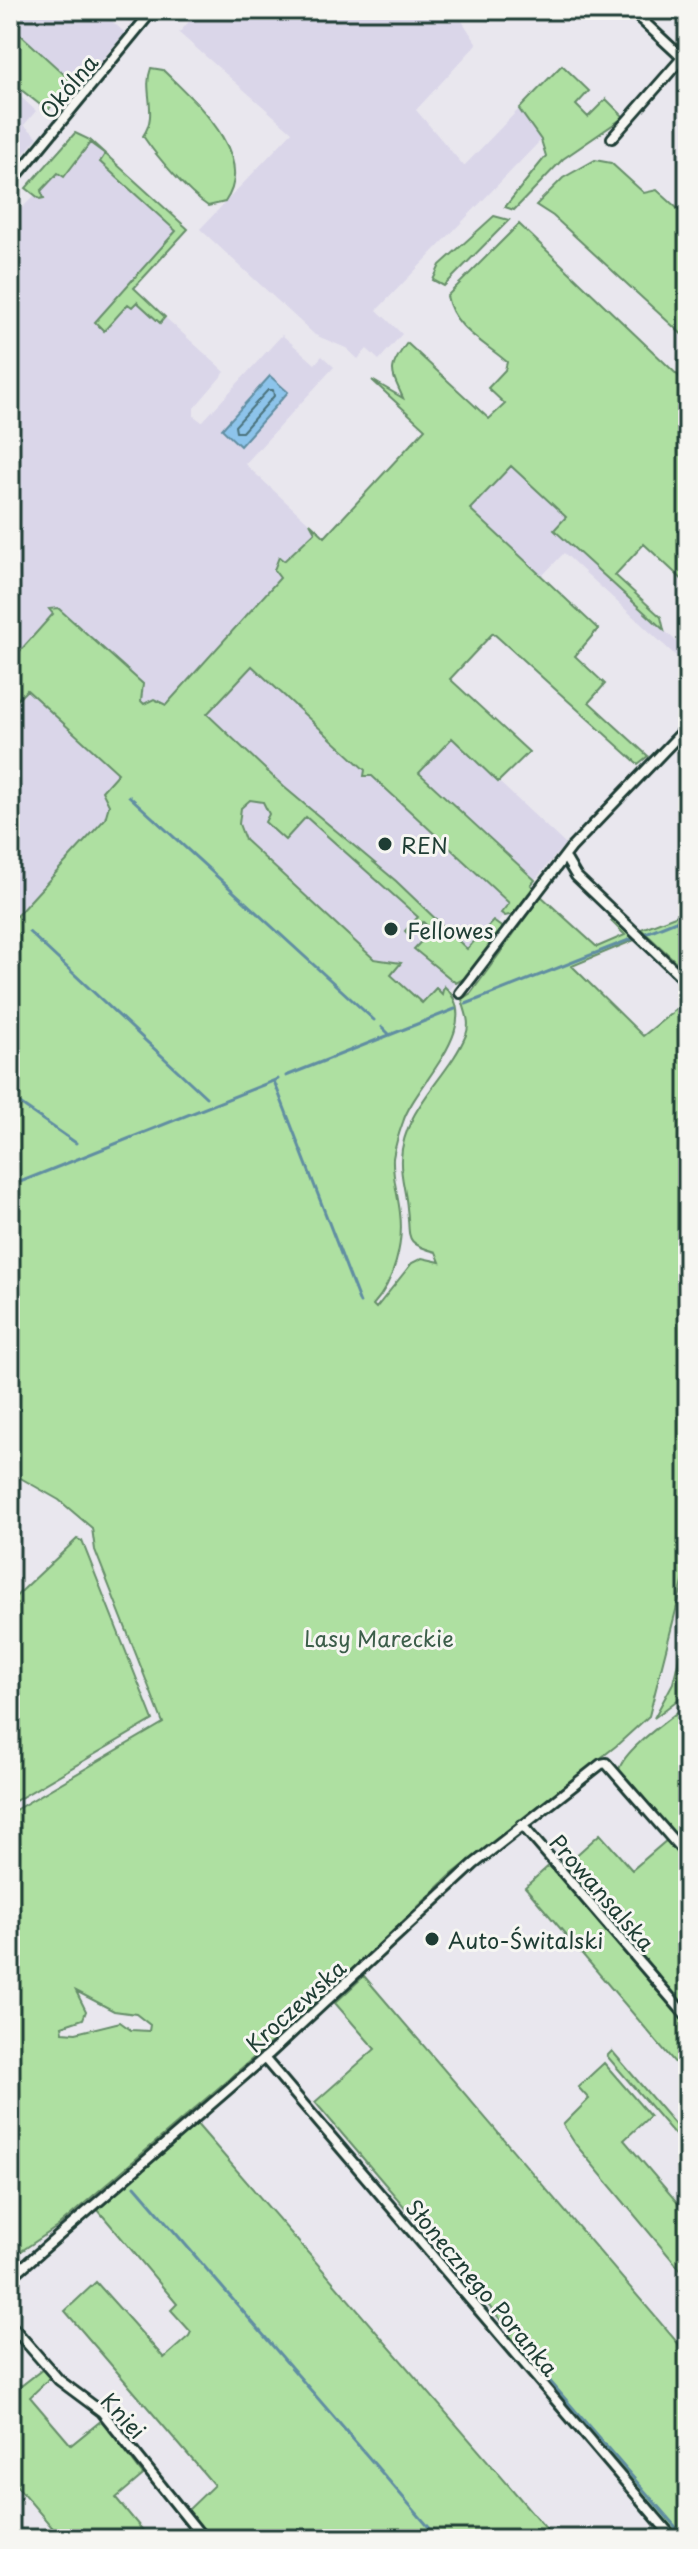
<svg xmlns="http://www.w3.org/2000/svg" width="698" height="2549" font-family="'Playpen Sans',sans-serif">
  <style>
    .built { fill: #dad6e9 }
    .green { fill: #aee0a1; stroke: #668e6a; stroke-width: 2; fill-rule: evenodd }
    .water { fill: #8dc4eb; stroke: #618ea2; stroke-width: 2 }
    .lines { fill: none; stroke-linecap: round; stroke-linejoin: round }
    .shore { stroke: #4b737d; stroke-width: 2 }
    .stream { stroke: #618ea2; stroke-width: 3 }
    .street-casing { stroke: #1f3d34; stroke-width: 14 }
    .street { stroke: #f6f6f2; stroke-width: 8 }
    .poi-dot { fill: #1f3d34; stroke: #f6f6f2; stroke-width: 3 }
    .labels { text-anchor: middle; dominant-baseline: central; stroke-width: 6; stroke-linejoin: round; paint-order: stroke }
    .street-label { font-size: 22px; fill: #1f3d34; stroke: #f6f6f2 }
    .poi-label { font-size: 22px; fill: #1f3d34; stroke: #f6f6f2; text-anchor: start }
    .park-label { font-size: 22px; fill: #3c5e4a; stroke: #f6f6f2 }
  </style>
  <rect width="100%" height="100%" fill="#e9e7ee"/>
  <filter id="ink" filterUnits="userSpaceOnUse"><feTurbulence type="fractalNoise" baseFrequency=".0125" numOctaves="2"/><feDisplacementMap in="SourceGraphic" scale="16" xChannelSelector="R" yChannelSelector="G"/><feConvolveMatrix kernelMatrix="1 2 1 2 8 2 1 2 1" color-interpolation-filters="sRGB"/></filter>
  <g filter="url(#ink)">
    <path class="built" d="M 10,10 L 120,10 L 112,21 L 125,33 L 78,87 L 10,25 Z
      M 199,10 L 455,10 L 477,44 L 416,110 L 464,166 L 519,109 L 541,140 L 377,310 L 402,334 L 379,360 L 367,349 L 358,359 L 346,348 L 315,335 L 200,229 L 292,132 L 179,33 Z
      M 10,87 L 36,111 L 24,125 L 38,137 L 10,170 Z
      M 90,140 L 188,229 L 134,289 L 225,372 L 194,408 L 194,416 L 202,422 L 282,335 L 315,364 L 322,356 L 334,367 L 245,464 L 324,537 L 140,780 L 10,923 L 10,220 Z
      M 510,465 L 566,517 L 555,530 L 688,652 L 688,667 L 564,553 L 541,577 L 470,509 Z
      M 250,660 L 513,902 L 433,1014 L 213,812 L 202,712 Z
      M 452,738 L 565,844 L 535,880 L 419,774 Z"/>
    <path class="green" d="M 10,25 L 78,87 L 65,103 L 57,96 L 48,111 L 10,81 Z
      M 562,65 L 589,91 L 576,105 L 588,117 L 606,99 L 624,117 L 563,159 L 514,210 L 505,207 L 546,156 L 541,140 L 519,109 Z
      M 151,68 L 163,70 C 194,101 258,155 225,202 L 208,206 C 187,192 157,157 143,136 C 159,113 142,92 151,68 Z
      M 75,133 L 90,140 L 188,229 L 134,288 L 165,317 L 160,323 L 137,302 L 132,307 L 128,304 L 104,331 L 95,322 L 176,231 L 100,162 L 105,154 L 90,143 L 64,177 L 58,173 L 41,191 L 44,198 L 40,199 L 26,188 Z
      M 595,160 L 611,163 L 644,193 L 657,190 L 688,218 L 688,340 L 553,216 L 536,205 L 563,178 Z
      M 494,216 L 509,220 L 444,286 L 433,280 L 440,265 Z
      M 519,224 L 688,385 L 688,493 L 685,497 L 688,500 L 688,585 L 644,544 L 615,575 L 661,617 L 664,630 L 554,530 L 566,517 L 511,466 L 470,509 L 598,629 L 575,656 L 605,684 L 589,702 L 648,756 L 638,764 L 493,633 L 450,679 L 529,752 L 498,782 L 452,738 L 419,773 L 535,880 L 531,885 L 535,889 L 514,914 L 505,916 L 501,913 L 509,903 L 372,776 L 364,776 L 365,770 L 252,666 L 207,714 L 284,787 L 396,881 L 467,949 L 493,921 L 504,929 L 467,977 L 456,983 L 414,949 L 432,930 L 423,922 L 410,936 L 405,931 L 418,917 L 306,817 L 285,840 L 265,822 L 269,814 L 263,802 L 250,800 L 241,808 L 239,824 L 245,840 L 374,959 L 401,963 L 391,975 L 422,1003 L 436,988 L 442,994 L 444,986 C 487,1025 414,1085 403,1122 C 399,1133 395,1146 393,1158 C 392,1177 398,1194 400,1213 C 404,1244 394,1282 373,1305 L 376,1308 L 412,1263 L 422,1258 L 440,1262 L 436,1252 C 402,1243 411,1237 407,1208 C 406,1192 400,1176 401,1159 C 403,1109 448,1078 466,1035 C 471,1021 465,1013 462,999 L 471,993 L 541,896 L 597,947 L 625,935 L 611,921 L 614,918 L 637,939 L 572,966 L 643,1036 L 688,1000 L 688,1563 L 649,1716 L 616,1746 L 451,1875 L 325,1996 L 57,2227 L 20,2252 L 10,2266 L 10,1813 L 163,1723 L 95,1550 L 92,1528 L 59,1500 L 10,1472 L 10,923 L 105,819 L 109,805 L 102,791 L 118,773 L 27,690 L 10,707 L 10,674 L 15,668 L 10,663 L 10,651 L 13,648 L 20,651 L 53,614 L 49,609 L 58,608 L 143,684 L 141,701 L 144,704 L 154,699 L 166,705 L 280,578 L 274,570 L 279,557 L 284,561 L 315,532 L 310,523 L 325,537 L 425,429 L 372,380 L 403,398 C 391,371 387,370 407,343 L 489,419 L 505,404 L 488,388 L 505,370 L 507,362 C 484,342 453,328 447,296 ZM 76,1991 L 114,2011 L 136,2014 L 150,2025 L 149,2031 L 131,2030 L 120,2022 L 76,2033 L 63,2032 L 62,2026 L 83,2019 L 86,2011 Z
      M 688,911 L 688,973 L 641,929 Z
      M 77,1539 L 82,1541 L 153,1720 L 10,1804 L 10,1602 Z
      M 688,1622 L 688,1692 L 654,1718 L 673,1683 Z
      M 688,1704 L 688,1849 L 619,1770 C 624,1749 671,1718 688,1704 Z
      M 600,1834 L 632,1870 L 667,1840 L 688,1864 L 688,2010 L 564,1866 Z
      M 552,1863 L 688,2026 L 688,2078 L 525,1887 Z
      M 364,1976 L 688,2355 L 688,2539 L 680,2539 L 507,2337 L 512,2333 L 315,2102 L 375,2049 L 335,2003 Z
      M 612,2051 L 677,2127 L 688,2118 L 688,2150 L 607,2056 Z
      M 604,2063 L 650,2116 L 624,2140 L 688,2215 L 688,2279 L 576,2145 L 563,2125 L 589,2099 L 578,2087 Z
      M 195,2122 L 555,2539 L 211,2539 L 187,2511 L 214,2485 L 65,2311 L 96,2282 L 164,2358 L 189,2336 L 191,2332 L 171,2310 L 177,2304 L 98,2210 Z
      M 43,2369 L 50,2378 L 30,2397 L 71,2445 L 102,2420 L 143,2475 L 116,2498 L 150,2539 L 62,2539 L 10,2478 L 10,2373 L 21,2386 Z"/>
    <path class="water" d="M 270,376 L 288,392 L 240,446 L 222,429 Z"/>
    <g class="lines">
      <path class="shore" d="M 268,390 L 273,390 L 274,396 L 242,432 L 236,432 L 235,426 Z"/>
      <path class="stream" d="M 129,796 L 374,1020
        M 29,932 L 206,1097
        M 646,933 L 688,916
        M 466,1004 L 634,938
        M 382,1027 L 390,1035
        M 286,1076 L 455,1009
        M 274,1081 L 360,1303
        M 10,1097 L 76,1143
        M 10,1186 L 278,1079
        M 135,2186 L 439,2539
        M 523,2350 L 686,2539"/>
      <g class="street-casing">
        <path id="street" d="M 631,10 L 688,63
          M 612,138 L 683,57
          M 10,184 L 153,10
          M 566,859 L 576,876 L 688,983
          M 460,993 L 571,848 L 688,726
          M 522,1825 L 688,2018
          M 264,2058 L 674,2539
          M 10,2278 L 269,2054 L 474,1864 L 601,1764 L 606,1763 L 688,1857
          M 10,2324 L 59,2380 L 102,2412 L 204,2539"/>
      </g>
      <use href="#street" class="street"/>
    </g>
  </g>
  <g class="poi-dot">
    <circle cx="385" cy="844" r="8"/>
    <circle cx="391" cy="929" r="8"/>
    <circle cx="432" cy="1939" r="8"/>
  </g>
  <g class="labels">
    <g class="street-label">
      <text transform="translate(68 86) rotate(-50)">Okólna</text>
      <text transform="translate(603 1892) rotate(49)">Prowansalska</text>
      <text transform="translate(295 2005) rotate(-42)">Kroczewska</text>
      <text transform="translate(483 2287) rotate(50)">Słonecznego Poranka</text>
      <text transform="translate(124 2415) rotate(47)">Kniei</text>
    </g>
    <g class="poi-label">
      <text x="401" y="844">REN</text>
      <text x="407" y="929">Fellowes</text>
      <text x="448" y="1939">Auto-Świtalski</text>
    </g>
    <g class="park-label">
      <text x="379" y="1637">Lasy Mareckie</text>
    </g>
  </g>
  <rect width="698" height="2549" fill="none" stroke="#f6f6f2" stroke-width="40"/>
  <rect x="20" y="20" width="658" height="2509" fill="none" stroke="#1f3d34" stroke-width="3" filter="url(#ink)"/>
</svg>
